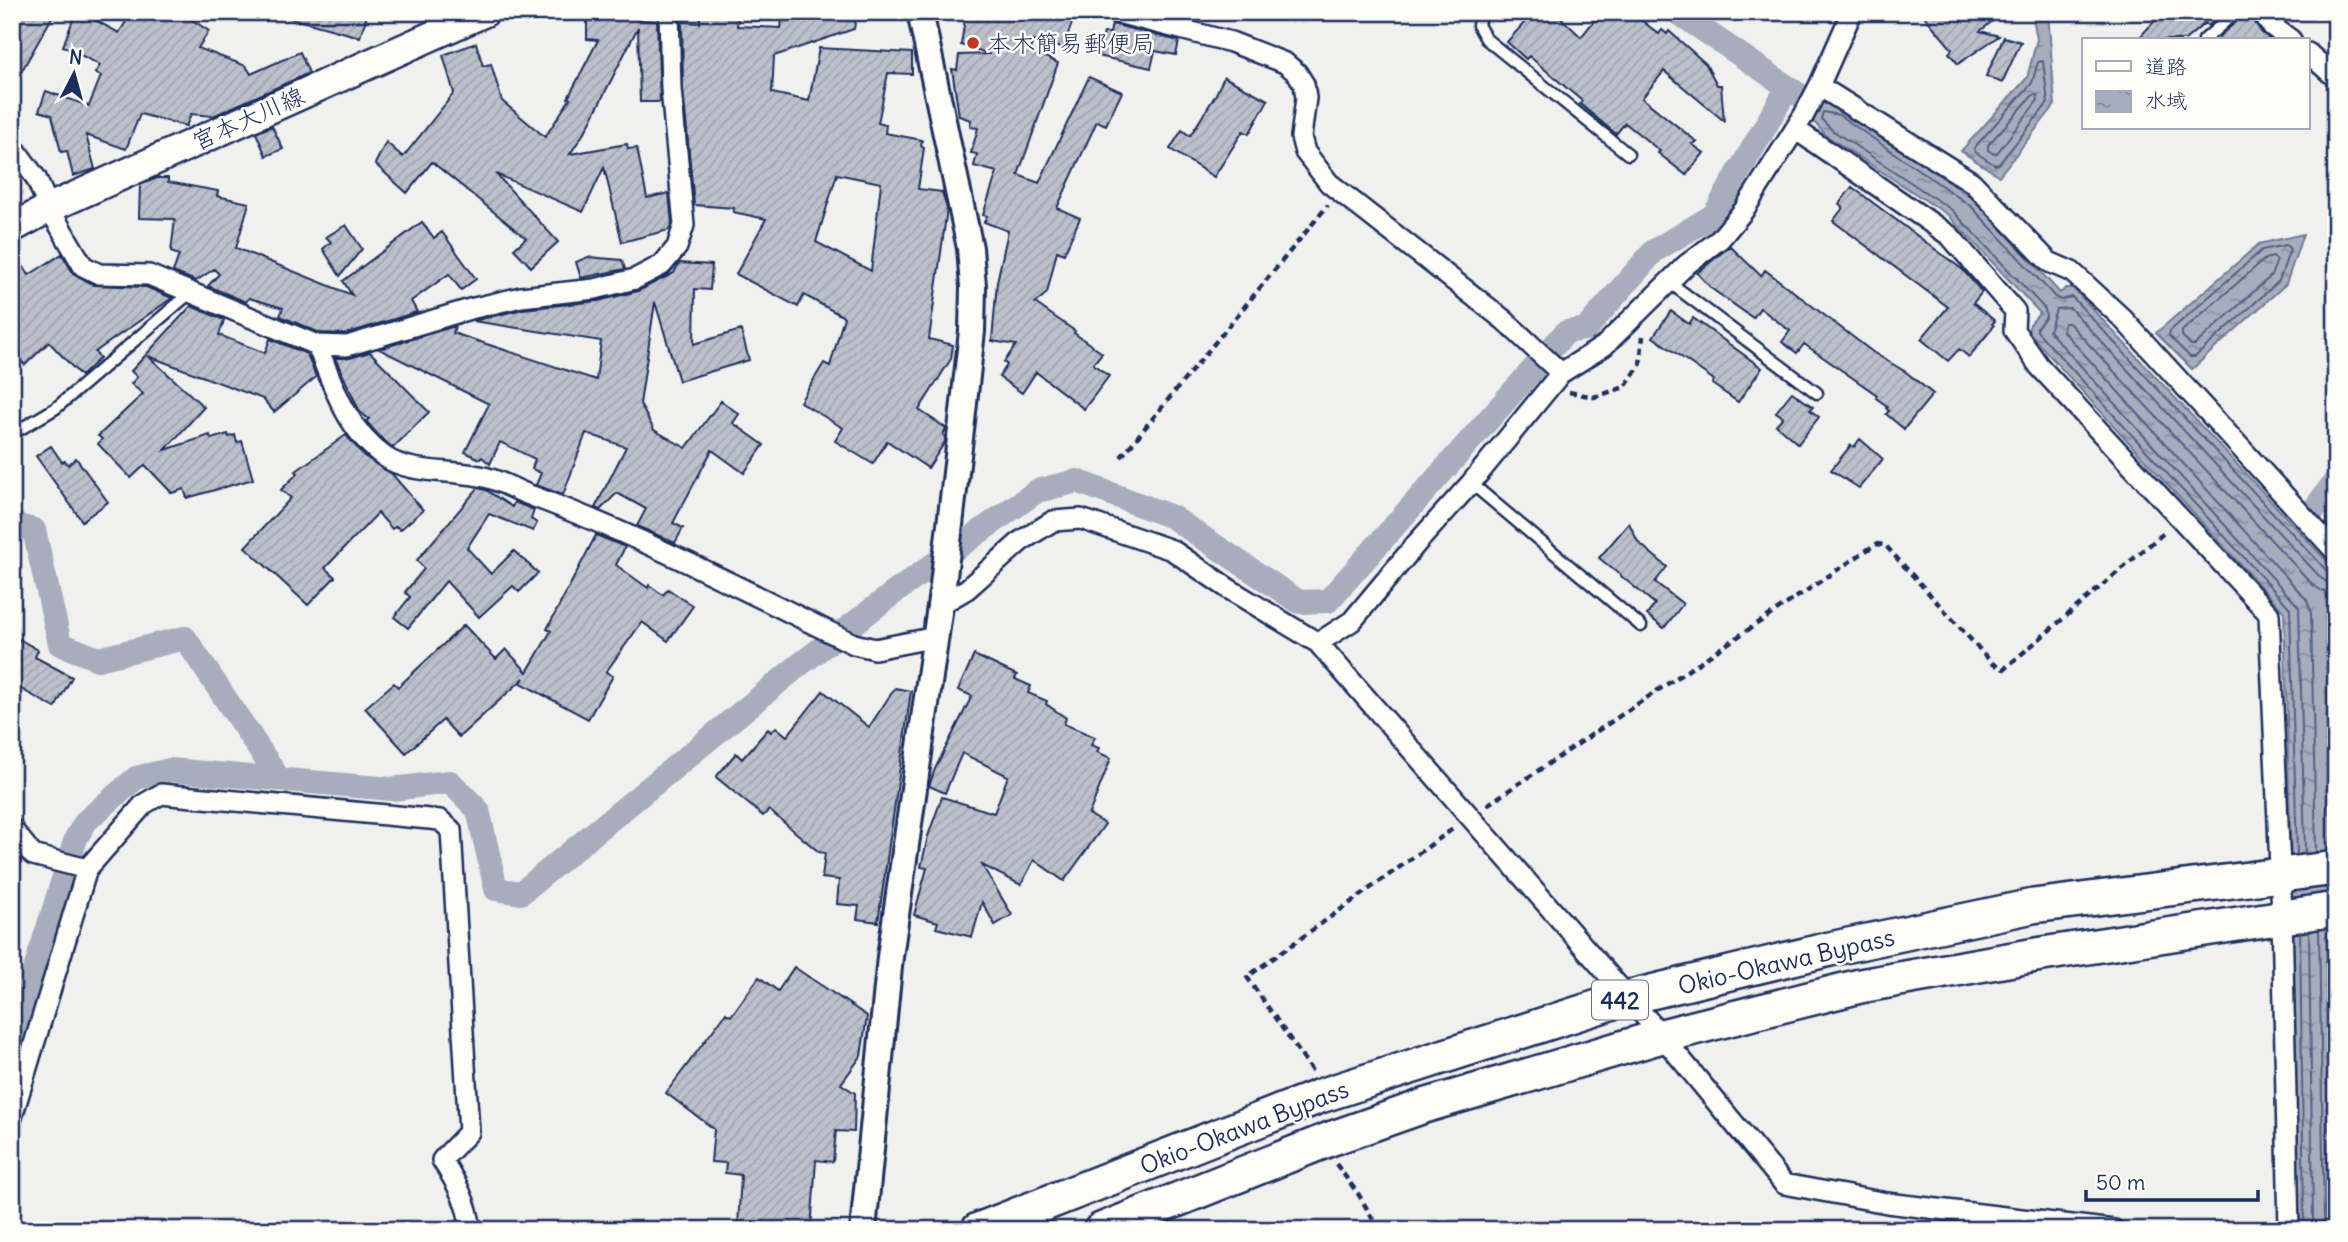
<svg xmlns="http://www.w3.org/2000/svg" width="2348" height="1242" font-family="Delius,'Klee One',sans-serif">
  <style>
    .water { fill: url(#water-ripples); stroke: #6f7b97; stroke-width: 2 }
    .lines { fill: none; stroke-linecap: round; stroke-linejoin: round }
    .shore { stroke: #536184; stroke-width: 2 }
    .canal { stroke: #a7adbd; stroke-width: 24 }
    .building { fill: url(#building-hatch); stroke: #1b2f5e; stroke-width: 2; fill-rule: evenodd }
    .service-casing { stroke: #1b2f5e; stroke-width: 15 }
    .minor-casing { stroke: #1b2f5e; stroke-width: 24 }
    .tertiary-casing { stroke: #1b2f5e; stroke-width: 30 }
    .secondary-casing { stroke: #1b2f5e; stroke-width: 33 }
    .trunk-casing { stroke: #1b2f5e; stroke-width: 38 }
    .path { stroke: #1b2f5e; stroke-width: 4.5; stroke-dasharray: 7 5; stroke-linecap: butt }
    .service { stroke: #fdfcf7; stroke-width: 10 }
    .minor { stroke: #fdfcf7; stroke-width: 19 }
    .tertiary { stroke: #fdfcf7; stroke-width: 24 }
    .secondary { stroke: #fdfcf7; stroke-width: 28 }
    .trunk { stroke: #fdfcf7; stroke-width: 33 }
    .poi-dot { fill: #c8321e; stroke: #fdfcf7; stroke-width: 2.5 }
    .labels { text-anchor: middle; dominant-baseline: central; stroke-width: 5; stroke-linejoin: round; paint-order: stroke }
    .shield { fill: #fdfcf7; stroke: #5f6c8c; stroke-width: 2 }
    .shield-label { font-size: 23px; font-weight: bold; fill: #1b2f5e }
    .poi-label { font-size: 24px; fill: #1b2f5e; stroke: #fdfcf7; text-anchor: start }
    .street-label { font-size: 24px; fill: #1b2f5e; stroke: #fdfcf7 }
  </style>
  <defs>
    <pattern id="water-ripples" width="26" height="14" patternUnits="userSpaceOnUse" patternTransform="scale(1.75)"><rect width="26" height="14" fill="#a7adbd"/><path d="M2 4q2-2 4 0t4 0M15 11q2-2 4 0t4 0" fill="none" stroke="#878d9d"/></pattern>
    <pattern id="building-hatch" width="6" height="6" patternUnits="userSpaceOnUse" patternTransform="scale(1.75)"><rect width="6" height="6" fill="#bbc0ca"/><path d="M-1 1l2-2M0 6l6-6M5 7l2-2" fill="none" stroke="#a0a5b0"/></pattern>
  </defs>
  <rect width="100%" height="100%" fill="#f0f0ee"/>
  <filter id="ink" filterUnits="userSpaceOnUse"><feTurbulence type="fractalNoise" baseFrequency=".0143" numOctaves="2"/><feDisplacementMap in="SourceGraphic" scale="14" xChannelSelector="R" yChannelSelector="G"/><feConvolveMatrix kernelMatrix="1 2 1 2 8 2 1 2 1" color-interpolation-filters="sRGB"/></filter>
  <g filter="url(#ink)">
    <path class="water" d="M 2032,12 L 2048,12 L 2055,105 L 1999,176 L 1961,151 L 2027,78 L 2037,39 Z
      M 1820,102 L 1841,108 L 1975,200 L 2060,293 L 2066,288 L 2073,288 L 2336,571 L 2336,1230 L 2301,1230 L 2297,1225 L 2293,942 L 2284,612 L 2028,332 L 2030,324 L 2040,313 L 1948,215 L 1827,136 L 1811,119 Z
      M 2303,234 L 2286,284 L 2192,369 L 2156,333 L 2259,244 Z"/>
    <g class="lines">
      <path class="shore" d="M 2043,61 L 2048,103 L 1999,164 L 1995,165 L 1975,152 L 1974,148 L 2032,83 L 2038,62 Z
        M 2037,95 L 2038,100 L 1997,153 L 1994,154 L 1988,150 L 1988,145 L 2033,95 Z
        M 2286,245 L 2290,249 L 2279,281 L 2195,357 L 2190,357 L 2169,336 L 2170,331 L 2262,250 Z
        M 2273,257 L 2277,260 L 2271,276 L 2195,345 L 2191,345 L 2182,336 L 2182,331 L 2265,259 Z
        M 2316,852 L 2311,613 L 2307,600 L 2063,331 L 2064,323 L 2069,323 L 2314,586 L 2324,592 L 2336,594
        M 2305,853 L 2299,607 L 2049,331 L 2056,309 L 2070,308 L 2321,578 L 2328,583 L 2336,584
        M 2297,854 L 2290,608 L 2037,331 L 2037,327 L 2046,317 L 2045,309 L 1952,210 L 1832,130 L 1821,119 L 1823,112 L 1839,115 L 1971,206 L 2055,297 L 2061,300 L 2072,297 L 2328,572 L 2336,575
        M 2319,930 L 2324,1217 L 2326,1230
        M 2309,932 L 2313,1219 L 2315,1230
        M 2300,933 L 2304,1221 L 2306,1230"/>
      <path class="canal" d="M 1677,12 L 1801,96
        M 2313,511 L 2336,480
        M 12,524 L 34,530 L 60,644 L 98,659 L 185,638 L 279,779
        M 12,1043 L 76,838 L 86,821 L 136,778 L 170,770 L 392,789 L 450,782 L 478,810 L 496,889 L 521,893 L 798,666 L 895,592 L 1037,491 L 1077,481 L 1172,517 L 1299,602 L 1328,601 L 1566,332 L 1586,329 L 1654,251 L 1714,215 L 1788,87"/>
    </g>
    <path class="building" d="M 12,12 L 55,12 L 12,88 Z
      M 76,12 L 80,12 L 119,33 L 132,12 L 180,12 L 209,31 L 198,48 L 246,66 L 251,74 L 300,52 L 309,73 L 213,116 L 191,114 L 186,126 L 140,114 L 126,149 L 86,135 L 95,169 L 73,176 L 67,151 L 61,152 L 52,115 L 39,111 L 46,91 L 89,106 L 101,76 L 95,73 L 100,65 L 63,46 Z
      M 291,12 L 353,12 L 367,16 L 360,37 L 290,18 Z
      M 621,12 L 645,12 L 641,20 L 657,21 L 660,102 L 640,102 L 638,27 L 586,130 L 570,154 L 627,144 L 628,149 L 637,148 L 647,198 L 669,193 L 672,224 L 669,230 L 622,242 L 604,167 L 583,212 L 496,174 L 558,242 L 531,267 L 514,249 L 526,238 L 432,162 L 407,193 L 375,164 L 386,142 L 403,157 L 454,93 L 443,55 L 476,43 L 483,66 L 491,64 L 502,101 L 545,137 L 570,99 L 568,98 L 598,40 L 587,39 L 587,17 L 621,18 Z
      M 700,12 L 733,12 L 733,15 L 738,15 L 737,26 L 781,28 L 783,12 L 857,12 L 854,29 L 774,56 L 772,93 L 809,101 L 819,48 L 912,53 L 912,74 L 888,73 L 878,123 L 886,125 L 885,133 L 922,140 L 921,146 L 924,148 L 918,189 L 942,192 L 947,209 L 929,339 L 953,345 L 951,359 L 919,410 L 946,428 L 943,435 L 945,437 L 945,442 L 928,468 L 887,441 L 873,464 L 835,441 L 843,428 L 800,402 L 824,363 L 830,366 L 844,317 L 804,295 L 798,307 L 736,274 L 766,219 L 733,212 L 734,208 L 694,205 L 683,88 L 682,22 L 700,23 ZM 837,174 L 881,183 L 871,271 L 816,242 Z
      M 966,12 L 1076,12 L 1063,48 L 1033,41 L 1030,50 L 1058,63 L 1018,175 L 1039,183 L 1089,77 L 1122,92 L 1106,125 L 1097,121 L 1057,208 L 1080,218 L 1064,254 L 1057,251 L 1047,293 L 1035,303 L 1075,331 L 1074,333 L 1102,353 L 1093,364 L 1109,376 L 1084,409 L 1036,372 L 1022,393 L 999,377 L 1007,365 L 1004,362 L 1016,345 L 992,341 L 997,282 L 1008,231 L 984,222 L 987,216 L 983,215 L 997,172 L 974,166 L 977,154 L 971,153 L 978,128 L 970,127 L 971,120 L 959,116 L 952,69 L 957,70 L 959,55 L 990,54 L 961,45 Z
      M 1534,12 L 1555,12 L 1581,37 L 1601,12 L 1631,12 L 1659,34 L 1662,30 L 1667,34 L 1669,31 L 1706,64 L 1717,85 L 1721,85 L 1724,121 L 1664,71 L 1642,98 L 1697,142 L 1692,144 L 1704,153 L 1686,175 L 1658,153 L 1660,151 L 1625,123 L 1616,134 L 1580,104 L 1582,101 L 1529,56 L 1526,59 L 1507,42 Z
      M 1921,12 L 2004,12 L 1980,31 L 1999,36 L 1958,64 L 1949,53 L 1952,49 Z
      M 2163,12 L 2224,12 L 2208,26 L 2205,23 L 2185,40 L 2137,40 Z
      M 2243,12 L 2248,12 L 2262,33 L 2271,40 L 2221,40 L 2218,37 L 2241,18 Z
      M 1112,24 L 1179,41 L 1176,55 L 1155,51 L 1151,68 L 1098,56 L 1104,33 L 1110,33 Z
      M 2004,37 L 2021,42 L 2002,83 L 1986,76 Z
      M 1224,77 L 1268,100 L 1249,134 L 1243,131 L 1214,177 L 1170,149 L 1182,130 L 1190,136 L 1215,96 Z
      M 272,126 L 283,149 L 266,156 L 256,133 Z
      M 157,178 L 168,178 L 168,182 L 218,191 L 217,196 L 249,203 L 236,248 L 352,295 L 343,281 L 422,222 L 434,238 L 442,232 L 476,279 L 461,290 L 449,274 L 411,301 L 417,312 L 345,334 L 320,333 L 280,316 L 283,308 L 249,298 L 246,302 L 208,286 L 219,274 L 214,269 L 196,281 L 173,272 L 179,255 L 171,252 L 175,219 L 139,218 L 140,185 Z
      M 1852,187 L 1963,270 L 1982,292 L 1973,303 L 1995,321 L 1992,324 L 1994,326 L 1969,357 L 1959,349 L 1948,361 L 1921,339 L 1948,307 L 1833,221 L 1843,208 L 1839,204 Z
      M 346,225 L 362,249 L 340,276 L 323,249 L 331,242 L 326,237 Z
      M 1730,246 L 1761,276 L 1765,270 L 1874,353 L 1906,372 L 1933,394 L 1904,429 L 1886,414 L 1889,411 L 1886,408 L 1887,406 L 1876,398 L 1877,395 L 1804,344 L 1797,353 L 1782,342 L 1790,331 L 1760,308 L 1753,318 L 1712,289 L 1697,273 Z
      M 12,249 L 29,275 L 62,254 L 73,273 L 94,285 L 146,287 L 172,298 L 95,352 L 100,358 L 81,376 L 49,342 L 25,365 L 12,352 L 12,318 L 22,308 L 12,292 Z
      M 588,257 L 622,260 L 625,269 L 581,278 L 576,262 Z
      M 679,263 L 712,265 L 710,290 L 695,289 L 694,344 L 741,330 L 749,360 L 679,381 L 655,302 L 640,404 L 654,430 L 686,448 L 721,401 L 739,414 L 733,423 L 764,445 L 744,473 L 712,450 L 673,523 L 683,528 L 675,543 L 637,526 L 646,509 L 617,493 L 600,510 L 595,508 L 626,447 L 586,433 L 563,495 L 536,485 L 541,473 L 532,469 L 535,459 L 500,442 L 490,464 L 482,457 L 480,459 L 465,452 L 489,404 L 379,349 L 455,326 L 453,333 L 596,380 L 601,341 L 473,321 L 523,309 L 598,301 L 638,291 L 674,273 Z
      M 191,306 L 224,320 L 219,335 L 265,353 L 270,339 L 307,354 L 316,377 L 274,412 L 263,399 L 148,356 L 204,407 L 165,450 L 210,435 L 211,439 L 228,434 L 229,437 L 235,435 L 237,443 L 242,441 L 253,479 L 187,498 L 184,489 L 172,493 L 145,465 L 131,478 L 98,444 L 102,439 L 98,436 L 143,394 L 131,384 L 137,377 L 131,371 Z
      M 1671,311 L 1689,324 L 1693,318 L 1762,368 L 1738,402 L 1712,384 L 1714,380 L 1653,337 Z
      M 370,352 L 429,412 L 393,448 L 380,437 L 366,421 L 369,419 L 360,412 L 335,358 L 350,358 Z
      M 1792,392 L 1813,407 L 1810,410 L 1819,417 L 1798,444 L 1776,425 L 1783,417 L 1776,412 Z
      M 346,435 L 364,456 L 392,474 L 423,510 L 400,530 L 396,526 L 392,529 L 378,513 L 325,568 L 335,577 L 308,605 L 245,547 L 291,498 L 281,490 L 298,473 L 296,471 Z
      M 1860,439 L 1883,459 L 1859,488 L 1831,470 L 1851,445 L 1854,447 Z
      M 51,446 L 62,462 L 65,461 L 68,465 L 76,458 L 108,502 L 82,521 L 36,456 Z
      M 478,488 L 486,490 L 512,507 L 514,502 L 534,510 L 531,519 L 537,523 L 533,531 L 489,514 L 467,548 L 491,574 L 514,551 L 538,573 L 519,592 L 513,586 L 479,617 L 446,581 L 408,628 L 394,617 L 410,597 L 405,592 L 424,569 L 417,560 Z
      M 1629,523 L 1638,542 L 1667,567 L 1655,582 L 1683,604 L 1664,628 L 1647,615 L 1655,604 L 1599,558 Z
      M 596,535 L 625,547 L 616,565 L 648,588 L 649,585 L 663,595 L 668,589 L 693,606 L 668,641 L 642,622 L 606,672 L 613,676 L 588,719 L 521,683 L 524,678 L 459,737 L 443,720 L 406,753 L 365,708 L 394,683 L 398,687 L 464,625 L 496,659 L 506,649 L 527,672 L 551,631 L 547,629 Z
      M 12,635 L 38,650 L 35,657 L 72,677 L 55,708 L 12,684 Z
      M 974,655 L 1017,675 L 1015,679 L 1031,686 L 1028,693 L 1047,701 L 1046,704 L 1066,718 L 1064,724 L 1095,737 L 1091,745 L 1099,748 L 1097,752 L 1111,758 L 1089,814 L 1105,824 L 1064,881 L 1034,860 L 1021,885 L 982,865 L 1012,915 L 995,925 L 982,902 L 972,937 L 936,928 L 938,922 L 914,915 L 927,868 L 921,867 L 928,836 L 942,797 L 994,813 L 1008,776 L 962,753 L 945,793 L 929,786 L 935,769 L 972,696 L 958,690 Z
      M 895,688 L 911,691 L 878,922 L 857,919 L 859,906 L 837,904 L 839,880 L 822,878 L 825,853 L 819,852 L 769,810 L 763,816 L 716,777 L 736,753 L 742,759 L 768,729 L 771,732 L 776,727 L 787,736 L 823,691 L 869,727 Z
      M 794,967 L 867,1016 L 861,1056 L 841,1084 L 855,1093 L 854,1132 L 836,1131 L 833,1162 L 816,1160 L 811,1230 L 738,1226 L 741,1175 L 725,1173 L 726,1163 L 711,1162 L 714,1129 L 666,1093 L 726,1013 L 731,1016 L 759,977 L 778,991 Z"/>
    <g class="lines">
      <g class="service-casing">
        <path id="service" d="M 1481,12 L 1478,25 L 1486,39 L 1628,154
          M 2204,40 L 2236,12
          M 1669,282 L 1817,393
          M 12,434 L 56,408 L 190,293
          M 1471,483 L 1641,626"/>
      </g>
      <g class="minor-casing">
        <path id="minor" d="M 1114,12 L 1231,42 L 1285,63 L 1297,73 L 1304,84 L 1306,98 L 1301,137 L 1305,152 L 1329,183 L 1504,320 L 1561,373
          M 2262,12 L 2272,26 L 2291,40
          M 2308,53 L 2336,78
          M 1819,86 L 1972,182 L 2049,262 L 2072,272 L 2122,318 L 2336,552
          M 1795,129 L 1950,236 L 2015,311 L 2014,330 L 2039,366 L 2269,614 L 2282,915 L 2289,1230
          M 12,145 L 36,178 L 49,208 L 83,266 L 99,274 L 149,275 L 317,345 L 347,346 L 470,309 L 521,297 L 595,289 L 635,279 L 662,265 L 677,247 L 684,225 L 671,89 L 669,12
          M 317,345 C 333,385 347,431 385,457 C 410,475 457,469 488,478 C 503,482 517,491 532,496 C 643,537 748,592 854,644 L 875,649 L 936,637
          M 941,604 L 967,589 L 1021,541 L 1053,521 L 1081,519 L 1172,550 L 1229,589 L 1318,643 L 1662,1036 L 1784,1184 L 1887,1203 L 2114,1230
          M 1318,643 L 1352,621 L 1416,544 L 1471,483 L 1561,373 L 1604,346 L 1686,265 L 1720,239 L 1744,210 L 1804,115 L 1819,86 L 1852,12
          M 12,829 L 33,855 L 87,869
          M 12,1117 L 87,869 L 144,804 L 161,794 L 440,820 L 451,830 L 469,1132 L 442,1160 C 456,1182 468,1203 471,1230"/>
      </g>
      <g class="tertiary-casing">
        <path id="tertiary" d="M 863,1230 L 890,957 L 943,585 L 962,421 L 972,331 L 973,287 L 970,248 L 920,12"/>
      </g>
      <g class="secondary-casing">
        <path id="secondary" d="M 12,228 L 49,208 L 485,12"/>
      </g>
      <g class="trunk-casing">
        <path id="trunk" d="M 978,1230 L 1320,1096 L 1626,998 L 1830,949 L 2033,906 L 2336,868
          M 1101,1230 L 1330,1139 L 1424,1106 L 1662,1036 L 1860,986 L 2036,955 L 2336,909"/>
      </g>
      <path class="path" d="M 1569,392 L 1594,397 L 1625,387 L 1640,365 L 1643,336
        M 1121,457 L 1328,205
        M 1487,805 L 1876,544 L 1885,545 L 1993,664 L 2004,669 L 2166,531
        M 1312,1071 L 1247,977 L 1454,828
        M 1336,1164 L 1359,1195 L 1379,1230"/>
      <use href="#service" class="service"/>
      <use href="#minor" class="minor"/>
      <use href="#tertiary" class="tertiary"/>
      <use href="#secondary" class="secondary"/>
      <use href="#trunk" class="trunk"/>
    </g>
  </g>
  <circle class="poi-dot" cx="973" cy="43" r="7"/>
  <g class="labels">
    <rect class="shield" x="1592" y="980.5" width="56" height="39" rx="5"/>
    <g class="shield-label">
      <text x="1620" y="1000">442</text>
    </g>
    <g class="poi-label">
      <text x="987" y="43">本木簡易郵便局</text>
    </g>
    <g class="street-label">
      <text transform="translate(248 118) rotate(-24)">宮本大川線</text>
      <text transform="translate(1786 961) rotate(-13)">Okio-Okawa Bypass</text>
      <text transform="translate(1244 1127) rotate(-21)">Okio-Okawa Bypass</text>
    </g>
  </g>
  <rect width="2348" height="1242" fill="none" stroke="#fdfcf7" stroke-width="42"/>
  <rect x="21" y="21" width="2306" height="1200" fill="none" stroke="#1b2f5e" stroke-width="2.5" filter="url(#ink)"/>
  <rect x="2082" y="38" width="228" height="91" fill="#fdfcf7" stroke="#a3aaba" stroke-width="2"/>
  <rect x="2096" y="61" width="35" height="10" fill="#fdfcf7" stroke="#a3aaba" stroke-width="2"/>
  <text x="2145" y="74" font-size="21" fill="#1b2f5e">道路</text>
  <rect x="2096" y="91" width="35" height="21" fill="url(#water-ripples)" stroke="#a3aaba" stroke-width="2"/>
  <text x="2145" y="108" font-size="21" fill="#1b2f5e">水域</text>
  <g transform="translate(74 74) rotate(6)" stroke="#fdfcf7" stroke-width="5" paint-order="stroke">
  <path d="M0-5L12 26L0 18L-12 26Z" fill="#1b2f5e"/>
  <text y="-10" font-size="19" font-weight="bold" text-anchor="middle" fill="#1b2f5e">N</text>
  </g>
  <path d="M2086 1190v10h172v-10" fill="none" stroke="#1b2f5e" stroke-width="3.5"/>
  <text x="2096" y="1190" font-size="21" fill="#1b2f5e" stroke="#fdfcf7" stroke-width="5" paint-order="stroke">50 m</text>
</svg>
